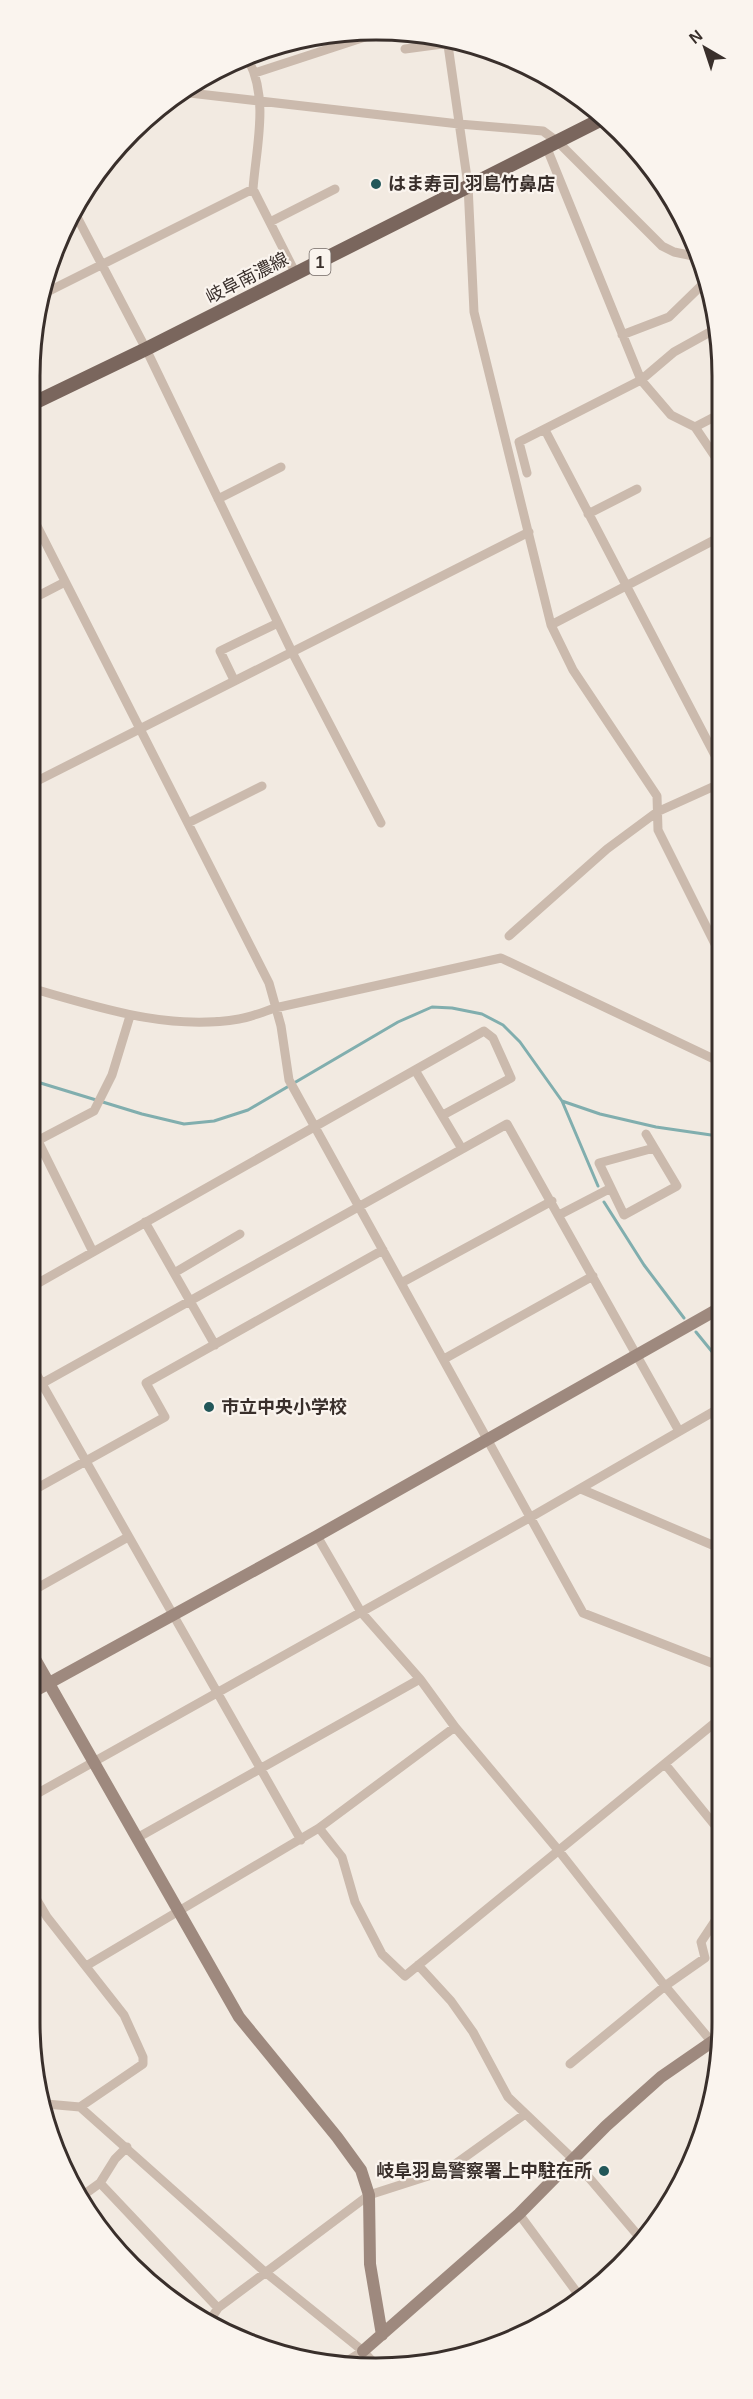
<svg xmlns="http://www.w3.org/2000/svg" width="753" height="2399" font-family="Arial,'Noto Sans JP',sans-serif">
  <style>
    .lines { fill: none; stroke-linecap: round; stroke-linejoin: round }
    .stream { stroke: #81aeae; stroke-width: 3 }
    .street { stroke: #cbbaad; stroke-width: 9 }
    .secondary { stroke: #9e897e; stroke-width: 12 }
    .primary { stroke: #7a665d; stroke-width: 14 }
    .poi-dot { fill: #225759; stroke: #faf4ee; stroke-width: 2 }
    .labels { text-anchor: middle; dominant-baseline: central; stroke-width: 4.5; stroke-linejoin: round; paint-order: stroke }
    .shield { fill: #faf4ee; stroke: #736a66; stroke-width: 1.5 }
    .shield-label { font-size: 16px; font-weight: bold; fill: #392f2b }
    .poi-label { font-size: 18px; font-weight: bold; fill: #392f2b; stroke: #faf4ee; text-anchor: start }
    .street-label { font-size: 18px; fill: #392f2b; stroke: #faf4ee }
    .rim { fill: none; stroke: #392f2b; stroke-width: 3 }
  </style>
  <rect width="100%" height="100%" fill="#f2eae1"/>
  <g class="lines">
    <path class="stream" d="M 34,1081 L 142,1114 L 184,1124 L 214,1121 L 248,1110 L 398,1022 L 432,1007 L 452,1008 L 482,1014 L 503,1025 L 520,1042 L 562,1101 L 598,1186
      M 562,1101 L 600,1114 L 656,1127 L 718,1136
      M 604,1202 L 644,1265 L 684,1318
      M 696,1332 L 718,1359"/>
    <path class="street" d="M 447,38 L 468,185 L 474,312 L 551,625 L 573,670 L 657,796 L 658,830 L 719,952
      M 405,49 L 450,43
      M 255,73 L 365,37
      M 181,92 L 459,124 L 543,131 L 558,142 L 662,246 L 674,252 L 698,257
      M 546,146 L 641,380 L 671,415 L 695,427 L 720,464
      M 253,189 L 296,274
      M 76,215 L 146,349 L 292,652 L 381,823
      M 270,222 L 335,189
      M 43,294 L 253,189 C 256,148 269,100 249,61
      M 622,335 L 669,317 L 705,282
      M 695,427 L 720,414
      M 545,430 L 719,763
      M 527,473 L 519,442 L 641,380 L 674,352 L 719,327
      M 218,499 L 281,467
      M 588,514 L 637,489
      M 36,524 L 269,983 L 281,1026 L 289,1080 L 583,1613 L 717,1665
      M 36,597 L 65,582
      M 551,625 L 720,537
      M 234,680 L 220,651 L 278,623
      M 35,782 L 529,532
      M 188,823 L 262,786
      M 509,936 L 607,849 L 657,812 L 719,784
      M 34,989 C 101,1008 169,1031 239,1019 C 251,1017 263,1012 275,1008 L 501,958 L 718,1061
      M 415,1070 L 462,1149
      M 646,1134 L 677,1186 L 624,1215 L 599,1163 L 654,1148
      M 38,1141 L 93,1252
      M 33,1143 L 94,1111 L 112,1075 L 130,1016
      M 559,1215 L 611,1188
      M 145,1222 L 215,1345
      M 174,1273 L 240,1234
      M 401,1283 L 552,1201
      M 33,1286 L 484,1031 L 493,1038 L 511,1078 L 443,1115
      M 444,1359 L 593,1276
      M 33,1368 L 301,1840
      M 32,1389 L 507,1124 L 679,1431
      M 581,1489 L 717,1547
      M 32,1491 L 165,1417 L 146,1383 L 383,1250
      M 317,1536 L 361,1612 L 420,1679 L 455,1727 L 559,1851 L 665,1986 L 716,2047
      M 32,1591 L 128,1537
      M 665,1764 L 717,1828
      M 31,1797 L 531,1517 L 718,1409
      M 319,1828 L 342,1857 L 355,1902 L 382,1954 L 405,1976 L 717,1721
      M 137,1838 L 420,1679
      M 31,1890 L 47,1917 L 124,2015 L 143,2057 L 143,2064 L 80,2107 L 46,2104
      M 418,1965 L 451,2001 L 473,2032 L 508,2097 L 574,2160 L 641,2239
      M 86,1966 L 319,1828 L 455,1727
      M 570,2064 L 665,1986 L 705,1958 L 701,1942 L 717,1918
      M 80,2107 L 265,2272 L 363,2351 L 374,2363
      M 100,2183 L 218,2308 L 369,2195 L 447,2170 L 525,2114
      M 82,2196 L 100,2183 L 115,2159 L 127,2147
      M 519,2214 L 581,2298
      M 209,2322 L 218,2308
      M 339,2366 L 363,2351"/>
    <path class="secondary" d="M 31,1652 L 239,2017 L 337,2137 L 361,2170 L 369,2195 L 370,2264 L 382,2335
      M 31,1693 L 317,1536 L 718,1309
      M 363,2351 L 519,2214 L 606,2126 L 661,2077 L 716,2039"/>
    <path class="primary" d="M 36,402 L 146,349 L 602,119"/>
  </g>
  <g class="poi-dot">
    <circle cx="376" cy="184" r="6"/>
    <circle cx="209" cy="1407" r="6"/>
    <circle cx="604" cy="2171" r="6"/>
  </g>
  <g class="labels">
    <rect class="shield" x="309.5" y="249" width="21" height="26" rx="4.5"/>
    <g class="shield-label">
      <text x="320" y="262">1</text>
    </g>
    <g class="poi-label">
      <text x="388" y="184">はま寿司 羽島竹鼻店</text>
      <text x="221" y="1407">市立中央小学校</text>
      <text x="592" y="2171" text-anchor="end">岐阜羽島警察署上中駐在所</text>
    </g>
    <g class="street-label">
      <text transform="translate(247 278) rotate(-27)">岐阜南濃線</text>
    </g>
  </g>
  <path d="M0 0H753V2399H0ZM376 40H376A336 336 0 0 1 712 376V2022A336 336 0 0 1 376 2358H376A336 336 0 0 1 40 2022V376A336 336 0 0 1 376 40Z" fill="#faf4ee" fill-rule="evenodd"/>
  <path class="rim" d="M376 40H376A336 336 0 0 1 712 376V2022A336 336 0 0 1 376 2358H376A336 336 0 0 1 40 2022V376A336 336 0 0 1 376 40Z"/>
  <g transform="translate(705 48) rotate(321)" stroke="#faf4ee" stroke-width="4.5" paint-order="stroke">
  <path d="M0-4.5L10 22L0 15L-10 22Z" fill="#392f2b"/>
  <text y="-9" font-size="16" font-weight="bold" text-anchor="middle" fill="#392f2b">N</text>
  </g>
</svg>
